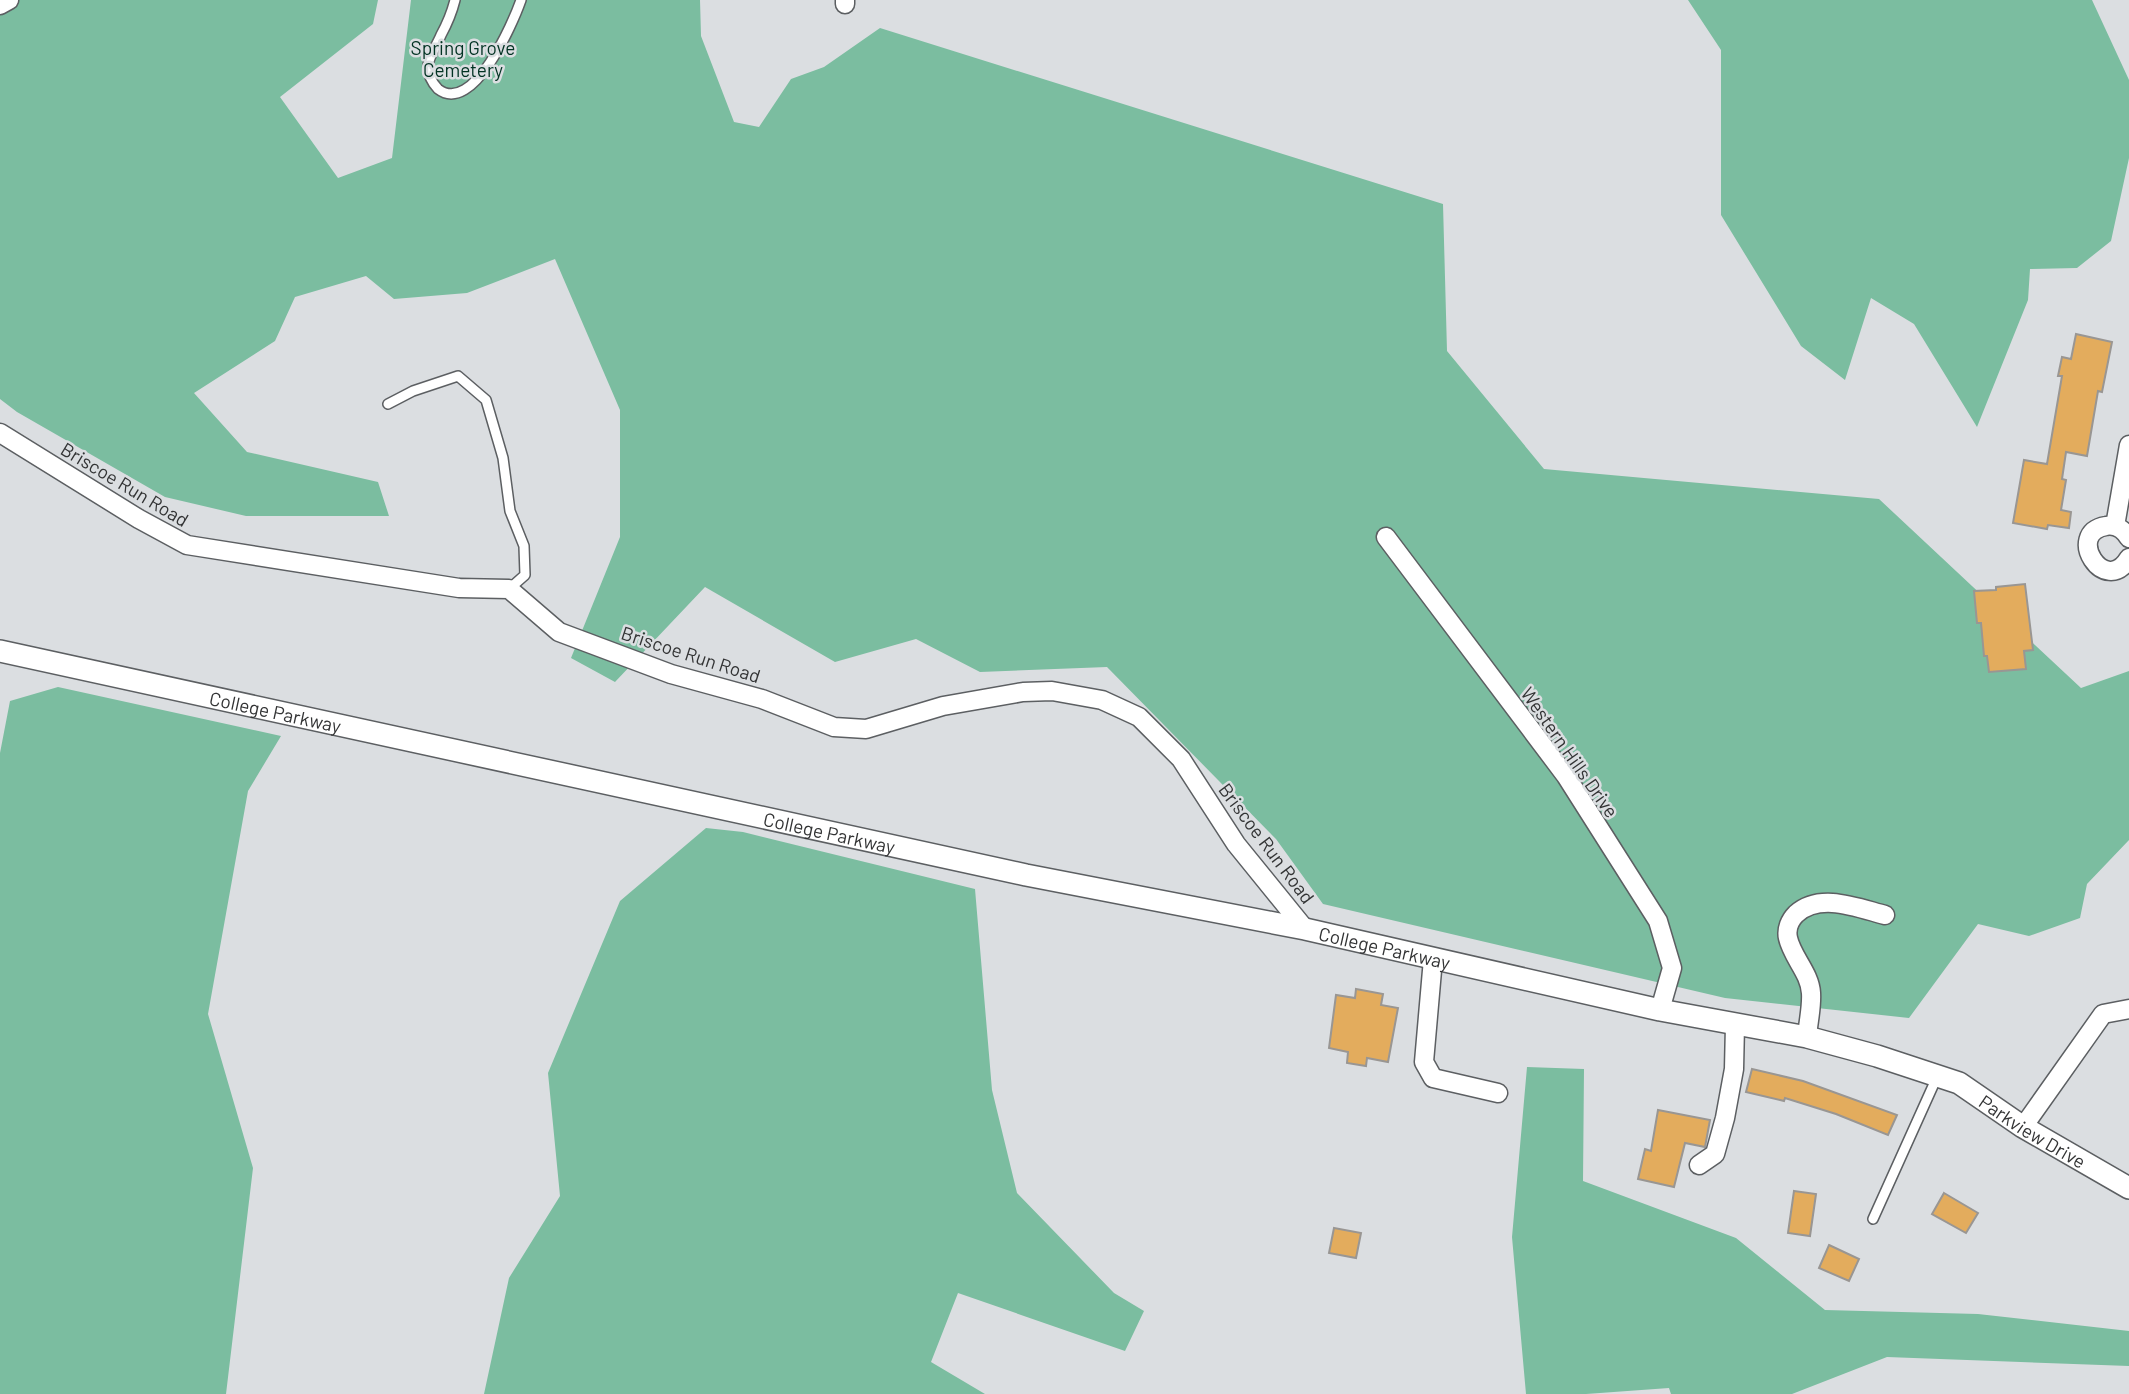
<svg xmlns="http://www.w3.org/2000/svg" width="2129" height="1394" font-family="Barlow,sans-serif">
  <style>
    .green { fill: #7bbda0 }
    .building { fill: #e3ac5d; stroke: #999693; stroke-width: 2 }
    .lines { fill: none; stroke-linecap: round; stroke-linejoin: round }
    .service-casing { stroke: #5c5f62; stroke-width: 12 }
    .minor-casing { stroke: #5c5f62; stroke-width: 21 }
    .tertiary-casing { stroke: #5c5f62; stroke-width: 24 }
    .service { stroke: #fff; stroke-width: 9 }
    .minor { stroke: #fff; stroke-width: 18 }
    .tertiary { stroke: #fff; stroke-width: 21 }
    .labels { text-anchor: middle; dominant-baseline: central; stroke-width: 5; stroke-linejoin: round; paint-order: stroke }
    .park-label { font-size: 19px; fill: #023323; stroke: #dbdee1 }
    .street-label { font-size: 19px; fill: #333435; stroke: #dbdee1 }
  </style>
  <rect width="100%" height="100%" fill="#dbdee1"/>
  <path class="green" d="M 0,0 L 378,0 L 373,24 L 280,97 L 338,178 L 392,158 L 411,0 L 700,0 L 701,36 L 734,122 L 759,127 L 791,79 L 824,67 L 880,28 L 1443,204 L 1447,351 L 1544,469 L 1879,499 L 2081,688 L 2129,671 L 2129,840 L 2087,884 L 2080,918 L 2029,936 L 1978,924 L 1909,1018 L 1725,998 L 1323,904 L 1276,839 L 1107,667 L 980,672 L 916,639 L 835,662 L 705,587 L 615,682 L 571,658 L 620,537 L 620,410 L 555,259 L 467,293 L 394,299 L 366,276 L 295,297 L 275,341 L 194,393 L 247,452 L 378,482 L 389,516 L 246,516 L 165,497 L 17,412 L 0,399 Z
    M 1688,0 L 2092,0 L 2129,80 L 2129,158 L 2111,241 L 2077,268 L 2030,269 L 2028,300 L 1977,427 L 1914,324 L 1871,298 L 1845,380 L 1801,346 L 1721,215 L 1721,50 Z
    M 58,687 L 281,736 L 248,791 L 208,1014 L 253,1168 L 226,1394 L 0,1394 L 0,753 L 10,701 Z
    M 706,828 L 743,832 L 975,889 L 992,1090 L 1017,1193 L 1114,1293 L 1144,1311 L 1125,1351 L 958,1293 L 931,1362 L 985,1394 L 484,1394 L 509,1278 L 560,1196 L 548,1073 L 620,901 Z
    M 1527,1067 L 1584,1069 L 1583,1181 L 1736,1238 L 1825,1310 L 1978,1314 L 2129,1331 L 2129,1366 L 1887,1357 L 1792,1394 L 1671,1394 L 1669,1388 L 1586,1394 L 1526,1394 L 1512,1237 Z"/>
  <path class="building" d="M 2076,334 L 2112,342 L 2102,392 L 2098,391 L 2087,456 L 2066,452 L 2062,479 L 2066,480 L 2061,510 L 2071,512 L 2069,528 L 2048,525 L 2047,529 L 2013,523 L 2024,460 L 2047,464 L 2062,376 L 2058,376 L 2062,357 L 2071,359 Z
    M 2025,584 L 2033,650 L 2024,651 L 2026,669 L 1989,672 L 1987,656 L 1984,656 L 1981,623 L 1977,623 L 1974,591 L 1996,590 L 1996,587 Z
    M 1356,989 L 1383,994 L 1381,1005 L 1398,1008 L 1388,1062 L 1367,1058 L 1366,1066 L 1347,1063 L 1348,1052 L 1329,1048 L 1336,995 L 1355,998 Z
    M 1752,1069 L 1803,1081 L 1897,1115 L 1888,1135 L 1836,1114 L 1785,1098 L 1784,1101 L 1746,1092 Z
    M 1658,1110 L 1710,1120 L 1705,1147 L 1685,1143 L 1674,1187 L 1638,1179 L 1645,1149 L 1651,1151 Z
    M 1794,1191 L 1816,1194 L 1810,1236 L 1788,1233 Z
    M 1944,1193 L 1978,1213 L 1966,1233 L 1932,1214 Z
    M 1334,1228 L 1361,1233 L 1356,1258 L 1329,1253 Z
    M 1829,1245 L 1859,1259 L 1849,1281 L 1819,1268 Z"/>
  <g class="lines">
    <g class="service-casing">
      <path id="service" d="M 455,0 C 452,12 447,24 441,35 C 437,45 430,54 428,65 C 427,73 432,83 438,89 C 473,116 513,23 521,0
        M 388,404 L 413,391 L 458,376 L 486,400 L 503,458 L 510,511 L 524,546 L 525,575 L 509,589
        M 1873,1219 L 1937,1077"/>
    </g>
    <g class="minor-casing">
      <path id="minor" d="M 845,0 L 845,4
        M 0,5 L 9,0
        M 0,433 L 139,519 L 187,545 L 459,588 L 509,589 L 559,632 L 671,674 L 762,699 L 834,727 L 866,729 L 943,706 L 1023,692 L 1052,691 L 1102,700 L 1139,717 L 1181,759 L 1236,844 L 1305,929
        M 2115,526 L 2129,445
        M 1386,537 L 1566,776 L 1658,921 L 1672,968 L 1660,1010
        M 2129,538 C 2124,530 2116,524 2106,526 C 2064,533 2105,598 2129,558
        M 1433,959 L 1424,1062 L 1433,1078 L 1498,1093
        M 1807,1037 C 1808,1023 1812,1007 1811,993 C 1810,973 1792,957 1788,938 C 1786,929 1790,920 1796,914 C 1820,892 1858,908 1885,915
        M 2023,1127 L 2103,1014 L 2129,1009
        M 1699,1165 L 1715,1154 L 1725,1118 L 1734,1069 L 1735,1025"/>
    </g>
    <g class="tertiary-casing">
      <g id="tertiary">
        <path id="s1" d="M 0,651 L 1026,875 L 1305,929 L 1660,1010 L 1807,1037 L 1877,1056 L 1959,1083 L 2023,1127 L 2129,1188"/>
      </g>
    </g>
    <use href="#service" class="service"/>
    <use href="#minor" class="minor"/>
    <use href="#tertiary" class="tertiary"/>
  </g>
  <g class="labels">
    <g class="park-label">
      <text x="463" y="47">Spring Grove<tspan x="463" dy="22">Cemetery</tspan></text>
    </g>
    <g class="street-label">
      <text transform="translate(125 484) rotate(31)">Briscoe Run Road</text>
      <text transform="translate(691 654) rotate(18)">Briscoe Run Road</text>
      <text stroke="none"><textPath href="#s1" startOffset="282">College Parkway</textPath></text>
      <text transform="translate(1570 752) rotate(55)">Western Hills Drive</text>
      <text stroke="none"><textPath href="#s1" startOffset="849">College Parkway</textPath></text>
      <text transform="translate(1267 843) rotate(53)">Briscoe Run Road</text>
      <text stroke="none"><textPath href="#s1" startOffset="1416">College Parkway</textPath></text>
      <text stroke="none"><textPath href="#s1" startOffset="2095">Parkview Drive</textPath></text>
    </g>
  </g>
</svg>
